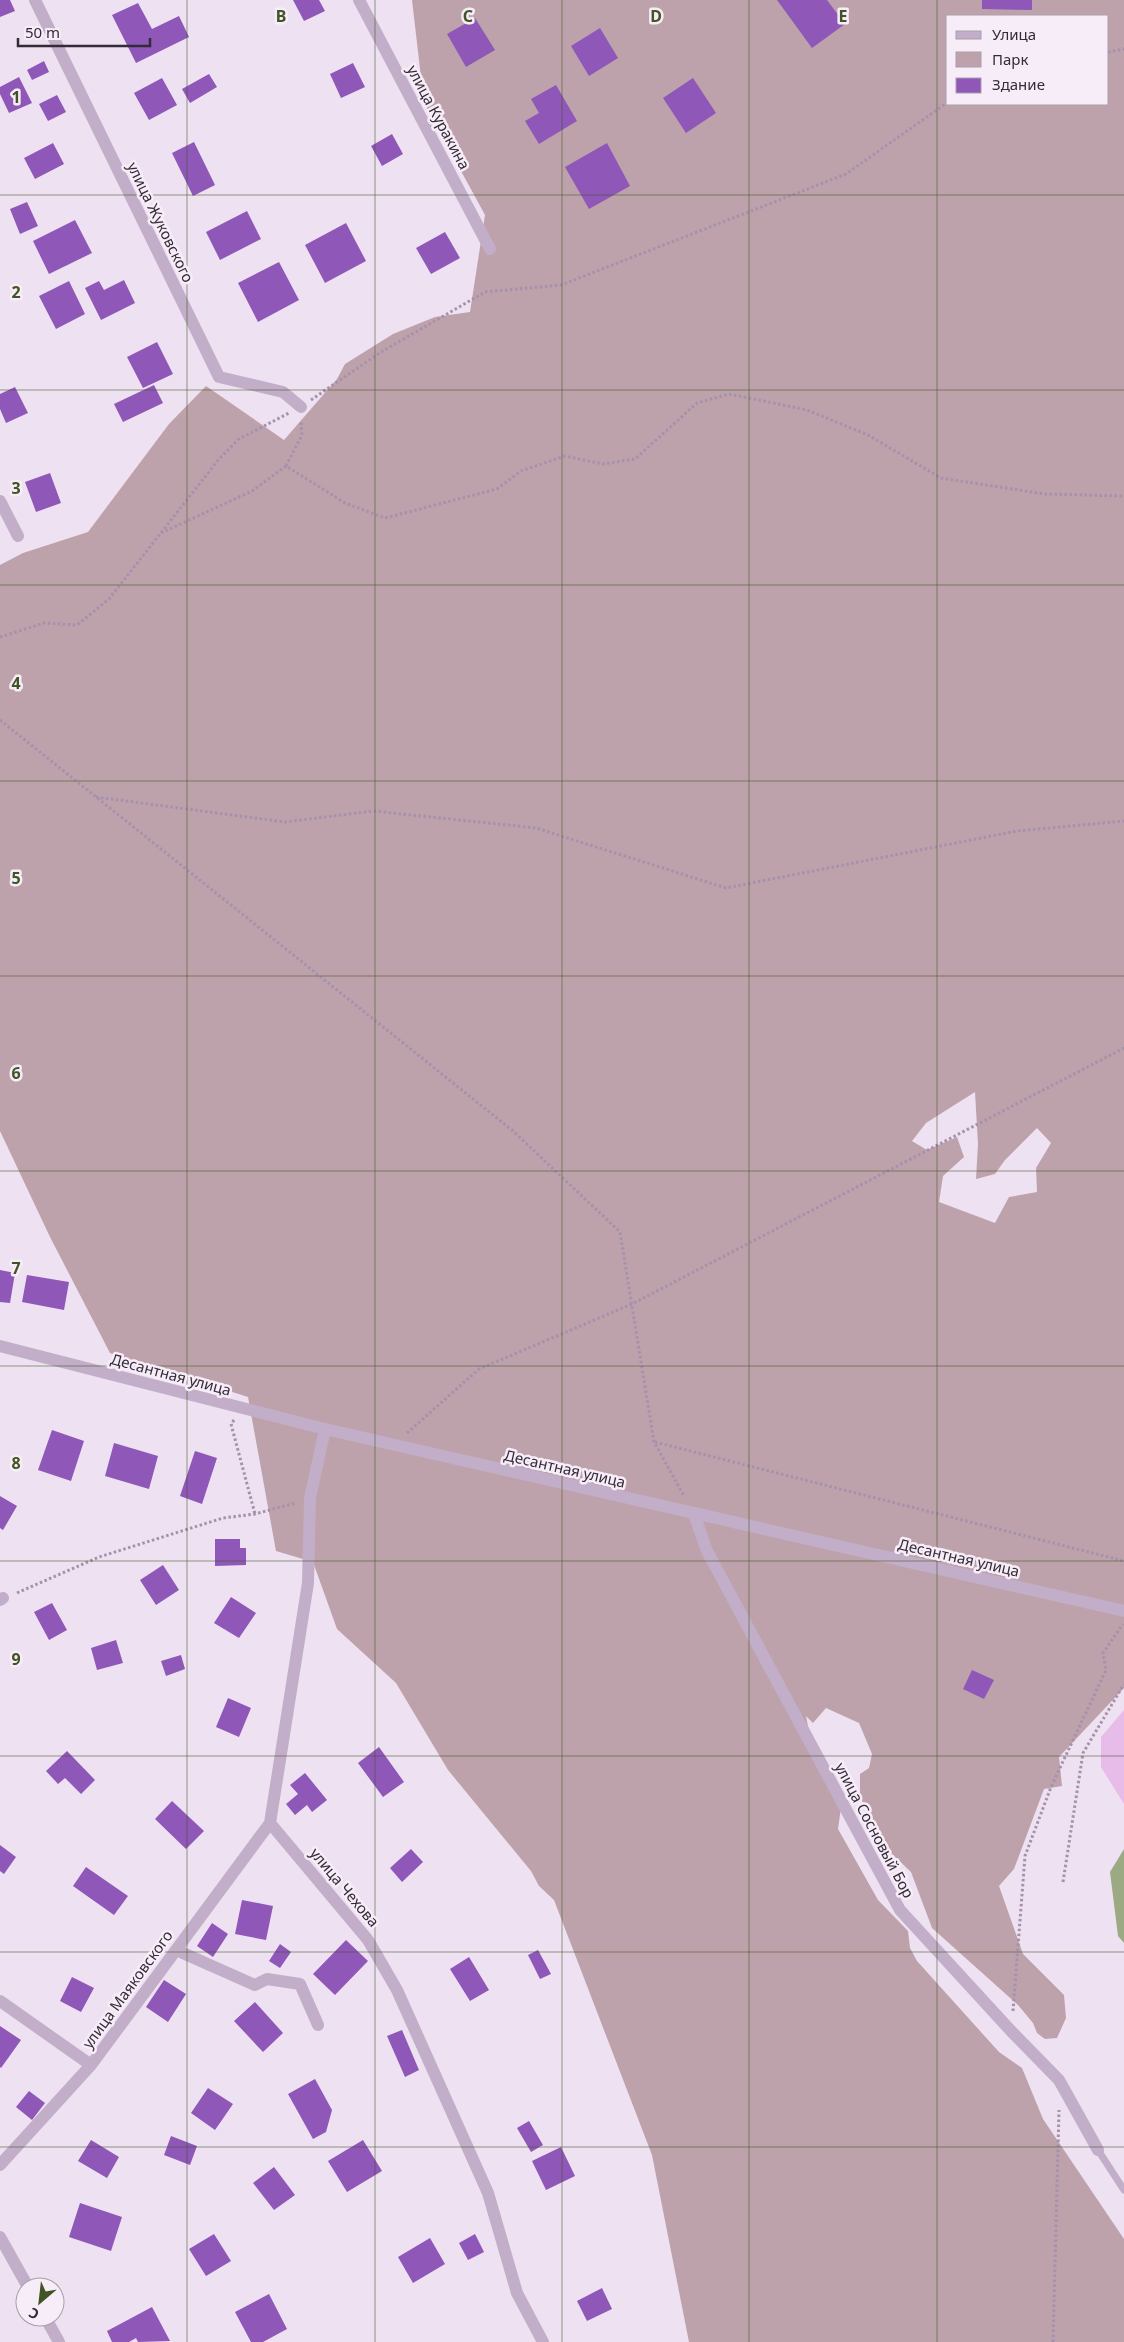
<svg xmlns="http://www.w3.org/2000/svg" width="1124" height="2342" font-family="'Noto Sans',sans-serif">
  <style>
    .green { fill: #bea2ab; fill-rule: evenodd }
    .sand { fill: #e7bce8 }
    .water { fill: #9caa83 }
    .building { fill: #8e57b8 }
    .lines { fill: none; stroke-linecap: round; stroke-linejoin: round }
    .path { stroke: #a691ac; stroke-width: 3; stroke-dasharray: 2.5 2.5; stroke-linecap: butt }
    .service { stroke: #c2aec8; stroke-width: 7 }
    .minor { stroke: #c2aec8; stroke-width: 12 }
    .grid { fill: none; stroke: #425425; stroke-width: 1; stroke-opacity: 0.55 }
    .labels { text-anchor: middle; dominant-baseline: central; stroke-width: 5; stroke-linejoin: round; paint-order: stroke }
    .street-label { font-size: 15px; fill: #332b37; stroke: #f7edf8 }
    .grid-label { font-size: 16px; text-anchor: middle; font-weight: bold; fill: #425425; stroke: #f7edf8; stroke-width: 5; stroke-linejoin: round; paint-order: stroke }
  </style>
  <rect width="100%" height="100%" fill="#eee1f1"/>
  <path class="green" d="M 412,0 L 1124,0 L 1124,1688 L 1059,1757 L 1062,1786 L 1044,1789 L 1014,1869 L 999,1886 L 1023,1954 L 1064,1995 L 1066,2018 L 1057,2038 L 1045,2039 L 1037,2033 L 1033,2023 L 1018,2005 L 932,1928 L 911,1872 L 892,1854 L 860,1797 L 860,1774 L 869,1768 L 872,1754 L 859,1723 L 826,1708 L 813,1723 L 806,1716 L 812,1747 L 842,1800 L 838,1829 L 878,1900 L 908,1931 L 910,1948 L 917,1961 L 999,2052 L 1022,2068 L 1043,2119 L 1124,2239 L 1124,2342 L 689,2342 L 652,2155 L 554,1900 L 539,1886 L 531,1871 L 448,1770 L 396,1683 L 337,1629 L 313,1562 L 276,1551 L 248,1397 L 110,1353 L 50,1237 L 0,1131 L 0,565 L 23,553 L 88,532 L 169,424 L 206,386 L 284,440 L 337,379 L 345,364 L 393,334 L 435,317 L 470,312 L 485,215 L 424,103 ZM 948,16 L 1108,16 L 1108,104 L 948,104 ZM 975,1092 L 978,1144 L 976,1179 L 995,1174 L 1005,1160 L 1037,1128 L 1051,1143 L 1036,1168 L 1037,1192 L 1009,1197 L 995,1223 L 939,1202 L 943,1176 L 964,1157 L 957,1137 L 927,1150 L 912,1141 L 926,1123 Z"/>
  <path class="sand" d="M 1124,1710 L 1124,1804 L 1101,1767 L 1101,1737 Z"/>
  <path class="water" d="M 1124,1849 L 1124,1943 L 1118,1936 L 1110,1872 Z"/>
  <path class="building" d="M 0,0 L 10,0 L 15,11 L 0,17 Z
    M 293,0 L 319,0 L 325,11 L 304,21 Z
    M 777,0 L 827,0 L 845,24 L 812,48 Z
    M 982,0 L 1032,0 L 1032,10 L 982,9 Z
    M 138,3 L 152,29 L 179,16 L 189,37 L 136,63 L 112,15 Z
    M 475,18 L 495,50 L 466,67 L 447,34 Z
    M 600,28 L 618,58 L 589,76 L 571,46 Z
    M 44,61 L 49,72 L 32,80 L 27,70 Z
    M 353,63 L 365,87 L 341,98 L 330,74 Z
    M 209,74 L 217,87 L 190,103 L 182,89 Z
    M 19,77 L 32,103 L 9,113 L 0,94 L 0,87 Z
    M 162,78 L 177,105 L 149,120 L 134,93 Z
    M 693,78 L 716,113 L 686,133 L 663,98 Z
    M 556,85 L 577,121 L 539,144 L 525,121 L 539,113 L 531,99 Z
    M 57,95 L 66,112 L 48,121 L 39,104 Z
    M 392,134 L 403,154 L 382,166 L 371,146 Z
    M 194,142 L 215,185 L 193,196 L 172,153 Z
    M 53,143 L 64,164 L 35,179 L 24,158 Z
    M 607,143 L 630,186 L 589,209 L 565,167 Z
    M 27,202 L 38,226 L 20,234 L 10,209 Z
    M 247,211 L 261,239 L 220,260 L 206,232 Z
    M 75,220 L 92,253 L 49,274 L 33,241 Z
    M 346,223 L 366,261 L 325,283 L 305,245 Z
    M 445,232 L 460,258 L 431,274 L 416,248 Z
    M 279,262 L 299,300 L 258,322 L 238,283 Z
    M 124,280 L 135,303 L 101,320 L 85,288 L 99,281 L 104,290 Z
    M 69,281 L 85,314 L 56,329 L 39,296 Z
    M 157,342 L 173,374 L 143,388 L 127,357 Z
    M 154,385 L 163,403 L 123,422 L 114,404 Z
    M 15,387 L 28,413 L 6,423 L 0,409 L 0,394 Z
    M 50,473 L 61,503 L 36,512 L 25,482 Z
    M 0,1270 L 15,1273 L 10,1303 L 0,1302 Z
    M 27,1275 L 69,1282 L 64,1310 L 22,1302 Z
    M 52,1430 L 84,1441 L 71,1481 L 38,1470 Z
    M 114,1443 L 158,1456 L 149,1489 L 105,1476 Z
    M 195,1451 L 217,1458 L 202,1504 L 180,1496 Z
    M 0,1496 L 17,1506 L 3,1530 L 0,1528 Z
    M 215,1539 L 240,1539 L 240,1548 L 246,1548 L 246,1565 L 215,1566 Z
    M 163,1565 L 179,1590 L 156,1605 L 140,1580 Z
    M 231,1597 L 256,1613 L 239,1638 L 214,1623 Z
    M 52,1603 L 67,1630 L 49,1640 L 34,1612 Z
    M 116,1640 L 123,1663 L 97,1670 L 91,1648 Z
    M 181,1655 L 185,1669 L 166,1676 L 161,1661 Z
    M 972,1670 L 994,1680 L 984,1699 L 963,1689 Z
    M 228,1698 L 251,1708 L 239,1737 L 216,1727 Z
    M 379,1747 L 404,1782 L 383,1797 L 358,1763 Z
    M 67,1751 L 95,1780 L 81,1794 L 65,1778 L 58,1784 L 46,1771 Z
    M 305,1773 L 327,1800 L 312,1812 L 307,1805 L 295,1815 L 286,1804 L 298,1794 L 290,1785 Z
    M 172,1801 L 204,1831 L 186,1849 L 155,1819 Z
    M 0,1845 L 16,1857 L 4,1874 L 0,1871 Z
    M 411,1849 L 423,1862 L 402,1882 L 390,1868 Z
    M 86,1867 L 128,1896 L 114,1915 L 73,1886 Z
    M 242,1900 L 273,1906 L 266,1940 L 235,1934 Z
    M 212,1923 L 228,1934 L 213,1957 L 197,1946 Z
    M 346,1940 L 368,1961 L 335,1995 L 313,1974 Z
    M 280,1944 L 291,1952 L 280,1968 L 269,1961 Z
    M 538,1950 L 551,1974 L 540,1979 L 528,1955 Z
    M 469,1957 L 489,1990 L 470,2001 L 450,1969 Z
    M 72,1977 L 94,1988 L 81,2012 L 60,2001 Z
    M 164,1980 L 186,1994 L 168,2022 L 146,2007 Z
    M 255,2002 L 283,2033 L 263,2052 L 234,2021 Z
    M 0,2026 L 21,2040 L 1,2068 L 0,2067 Z
    M 402,2030 L 419,2070 L 405,2077 L 387,2036 Z
    M 315,2079 L 332,2110 L 326,2132 L 313,2139 L 288,2094 Z
    M 208,2088 L 233,2104 L 215,2130 L 191,2113 Z
    M 29,2091 L 45,2103 L 32,2120 L 16,2107 Z
    M 529,2121 L 543,2145 L 531,2152 L 517,2128 Z
    M 171,2136 L 197,2146 L 190,2165 L 164,2155 Z
    M 91,2140 L 119,2157 L 107,2178 L 78,2161 Z
    M 363,2140 L 382,2171 L 347,2192 L 328,2161 Z
    M 561,2147 L 575,2176 L 546,2190 L 532,2161 Z
    M 274,2167 L 295,2195 L 274,2210 L 253,2183 Z
    M 80,2203 L 122,2217 L 111,2251 L 69,2237 Z
    M 214,2234 L 231,2261 L 206,2276 L 189,2249 Z
    M 475,2234 L 484,2252 L 468,2260 L 459,2243 Z
    M 430,2238 L 445,2264 L 413,2283 L 398,2257 Z
    M 602,2288 L 612,2309 L 587,2321 L 577,2301 Z
    M 269,2294 L 287,2329 L 263,2342 L 251,2342 L 235,2312 Z
    M 152,2307 L 170,2341 L 138,2342 L 136,2338 L 129,2342 L 112,2342 L 107,2331 Z"/>
  <g class="lines">
    <path class="path" d="M 1108,52 L 1124,49
      M 311,400 L 381,352 L 485,292 L 561,285 L 846,174 L 948,102
      M 286,466 L 302,435 L 301,420
      M 161,533 L 252,491 L 286,466 L 345,503 L 385,518 L 497,489 L 521,471 L 565,456 L 603,464 L 635,459 L 697,403 L 729,394 L 807,410 L 868,435 L 941,478 L 1045,494 L 1124,496
      M 0,637 L 44,623 L 77,625 L 109,599 L 219,459 L 239,439 L 289,413
      M 0,720 L 513,1131 L 620,1232 L 654,1442 L 684,1496
      M 96,797 L 285,822 L 373,811 L 536,828 L 726,888 L 1017,831 L 1124,821
      M 234,1420 L 231,1424 L 255,1514
      M 407,1433 L 479,1369 L 632,1304 L 1124,1048
      M 655,1442 L 1124,1561
      M 17,1593 L 99,1557 L 223,1518 L 255,1514 L 295,1503
      M 1063,1882 L 1083,1753 L 1124,1684
      M 1013,2011 L 1025,1856 L 1051,1787 L 1106,1670 L 1103,1653 L 1123,1624
      M 1053,2342 L 1059,2110"/>
    <path class="service" d="M 1098,2150 L 1124,2190"/>
    <path class="minor" d="M 35,0 L 219,377 L 283,392 L 301,407
      M 359,0 L 490,249
      M 0,501 L 18,536
      M 0,1346 L 325,1429 L 1124,1611
      M 325,1429 L 310,1498 L 308,1583 L 270,1823 L 368,1940 L 397,1990 L 488,2193 L 517,2293 L 543,2342
      M 694,1514 L 707,1551 L 900,1910 L 1012,2032 L 1059,2080 L 1098,2150
      M 0,1600 L 3,1598
      M 176,1950 L 255,1985 L 267,1979 L 300,1984 L 318,2025
      M 0,2001 L 91,2065
      M 0,2165 L 91,2065 L 270,1823
      M 0,2237 L 28,2287
      M 45,2317 L 59,2342"/>
  </g>
  <path class="grid" d="M 187,0 L 187,2342M 375,0 L 375,2342M 562,0 L 562,2342M 749,0 L 749,2342M 937,0 L 937,2342M 0,195 L 1124,195M 0,390 L 1124,390M 0,585 L 1124,585M 0,781 L 1124,781M 0,976 L 1124,976M 0,1171 L 1124,1171M 0,1366 L 1124,1366M 0,1561 L 1124,1561M 0,1756 L 1124,1756M 0,1952 L 1124,1952M 0,2147 L 1124,2147"/>
  <g class="labels">
    <g class="street-label">
      <text transform="translate(439 117) rotate(62)">улица Куракина</text>
      <text transform="translate(161 222) rotate(64)">улица Жуковского</text>
      <text transform="translate(171 1374) rotate(15)">Десантная улица</text>
      <text transform="translate(565 1468) rotate(13)">Десантная улица</text>
      <text transform="translate(959 1557) rotate(13)">Десантная улица</text>
      <text transform="translate(875 1830) rotate(62)">улица Сосновый Бор</text>
      <text transform="translate(345 1887) rotate(50)">улица Чехова</text>
      <text transform="translate(127 1989) rotate(-54)">улица Маяковского</text>
    </g>
  </g>
  <g class="grid-label">
    <text x="281" y="22">B</text>
    <text x="468" y="22">C</text>
    <text x="656" y="22">D</text>
    <text x="843" y="22">E</text>
    <text x="16" y="103">1</text>
    <text x="16" y="298">2</text>
    <text x="16" y="494">3</text>
    <text x="16" y="689">4</text>
    <text x="16" y="884">5</text>
    <text x="16" y="1079">6</text>
    <text x="16" y="1274">7</text>
    <text x="16" y="1469">8</text>
    <text x="16" y="1665">9</text>
  </g>
  <rect x="946" y="15" width="162" height="90" fill="#f7edf8" stroke="#a99fab"/>
  <rect x="956" y="31" width="25" height="8" fill="#c2aec8" stroke="#a99fab"/>
  <text x="992" y="40" font-size="15" fill="#332b37">Улица</text>
  <rect x="956" y="52" width="25" height="15" fill="#bea2ab" stroke="#a99fab"/>
  <text x="992" y="65" font-size="15" fill="#332b37">Парк</text>
  <rect x="956" y="78" width="25" height="15" fill="#8e57b8" stroke="#a99fab"/>
  <text x="992" y="90" font-size="15" fill="#332b37">Здание</text>
  <g transform="translate(40 2302) rotate(208)"><circle r="24" fill="#f7edf8" stroke="#a99fab"/>
  <path d="M0-4L9 19L0 12L-9 19Z" fill="#425425"/>
  <text y="-8" font-size="14" font-weight="bold" text-anchor="middle" fill="#332b37">С</text>
  </g>
  <path d="M18 38v8h132v-8" fill="none" stroke="#332b37" stroke-width="2.5"/>
  <text x="25" y="38" font-size="15" fill="#332b37" stroke="#f7edf8" stroke-width="4" paint-order="stroke">50 m</text>
</svg>
